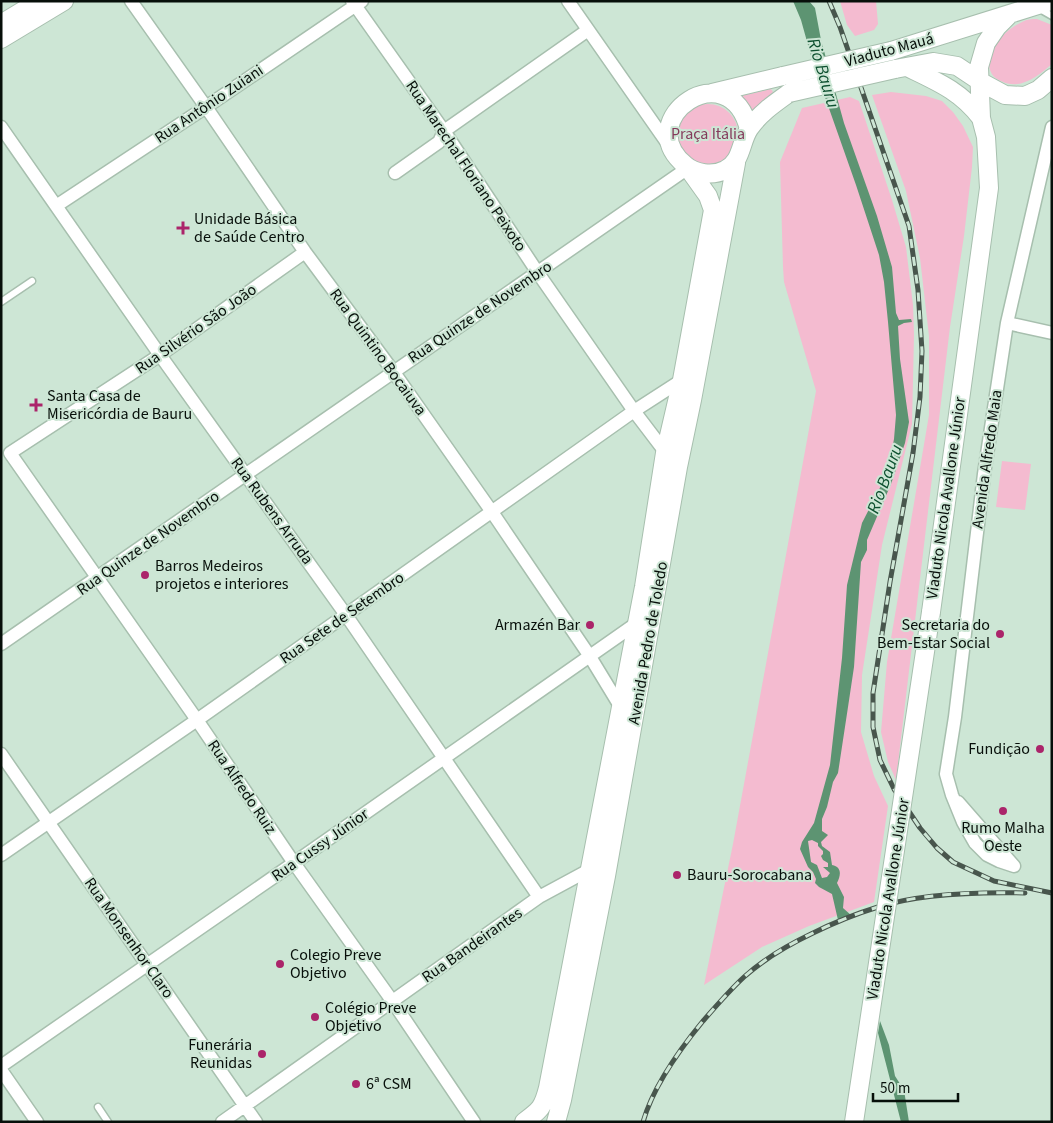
<svg xmlns="http://www.w3.org/2000/svg" width="1053" height="1123" font-family="'Source Sans 3',sans-serif">
  <style>
    .green { fill: #f4bbd0 }
    .water { fill: #5d9472; fill-rule: evenodd }
    .lines { fill: none; stroke-linecap: round; stroke-linejoin: round }
    .service-casing { stroke: #a7bfae; stroke-width: 9 }
    .minor-casing { stroke: #a7bfae; stroke-width: 15 }
    .secondary-casing { stroke: #a7bfae; stroke-width: 20 }
    .service { stroke: #fff; stroke-width: 6 }
    .minor { stroke: #fff; stroke-width: 12 }
    .secondary { stroke: #fff; stroke-width: 18 }
    .rail-casing { stroke: #48564d; stroke-width: 5 }
    .rail { stroke: #cde6d5; stroke-width: 3; stroke-dasharray: 9; stroke-linecap: butt }
    .secondary-bridge-casing { stroke: #a7bfae; stroke-width: 20; stroke-linecap: butt }
    .secondary-bridge { stroke: #fff; stroke-width: 18 }
    .poi-dot { fill: #ab246a; stroke: #cde6d5; stroke-width: 2 }
    .labels { text-anchor: middle; dominant-baseline: central; stroke-width: 4; stroke-linejoin: round; paint-order: stroke }
    .street-label { font-size: 16px; fill: #070f0a; stroke: #cde6d5 }
    .park-label { font-size: 16px; fill: #843a5b; stroke: #cde6d5 }
    .poi-label { font-size: 16px; fill: #070f0a; stroke: #cde6d5; text-anchor: start }
    .water-label { font-size: 18px; font-style: italic; fill: #0e5130; stroke: #cde6d5 }
  </style>
  <rect width="100%" height="100%" fill="#cde6d5"/>
  <path class="green" d="M 840,1 L 876,1 L 878,24 L 874,30 L 855,36 L 847,25 Z
    M 1037,19 L 1052,25 L 1052,64 C 1038,76 1020,91 1001,81 C 996,79 992,76 990,70 C 984,51 1006,29 1022,22 C 1027,19 1032,19 1037,19 Z
    M 771,89 L 773,92 L 753,114 L 741,96 Z
    M 891,92 L 926,96 L 942,101 L 953,112 L 963,126 L 973,147 L 972,167 L 964,236 L 950,327 L 896,780 L 888,762 L 881,732 L 887,662 L 929,415 L 929,336 L 920,258 L 906,191 L 872,95 Z
    M 850,97 L 859,101 L 892,200 L 906,247 L 913,305 L 914,335 L 912,424 L 882,545 L 862,675 L 861,732 L 874,776 L 888,806 L 874,902 L 809,926 L 762,947 L 704,985 L 733,844 L 816,391 L 784,282 L 783,267 L 780,162 L 802,108 Z
    M678 134a30 30 0 1 1 60 0a30 30 0 1 1-60 0Z
    M 1002,461 L 1031,464 L 1025,510 L 996,507 Z"/>
  <path class="water" d="M 793,1 L 809,1 L 815,8 L 821,40 L 844,123 L 877,216 L 892,267 L 896,313 L 899,320 L 911,319 L 912,322 L 904,323 L 898,326 L 900,359 L 909,422 L 905,443 L 891,484 L 867,540 L 867,550 L 861,562 L 854,667 L 848,707 L 838,773 L 833,782 L 827,807 L 822,819 L 822,831 L 828,835 L 821,842 L 822,846 L 830,852 L 832,865 C 842,867 841,875 837,883 L 844,897 L 843,908 L 852,916 L 838,920 L 832,894 L 819,887 L 815,883 L 816,879 L 813,872 L 808,867 L 800,849 L 802,842 L 814,823 L 830,765 L 842,658 L 847,585 L 862,523 L 888,472 L 894,439 L 896,415 L 888,322 L 884,282 L 879,255 L 856,185 L 813,63 L 801,20 ZM 812,840 L 818,843 L 818,846 L 823,851 L 823,854 L 821,856 L 823,860 L 828,863 L 828,867 L 823,867 L 830,873 L 827,877 L 822,878 L 817,865 L 811,862 L 808,841 Z
    M 880,1021 L 889,1045 L 895,1076 L 904,1090 L 909,1122 L 901,1122 L 878,1033 Z"/>
  <g class="lines">
    <g class="service-casing">
      <path id="service" d="M 1038,8 L 1052,16
        M 1,302 L 32,281
        M 98,1107 L 108,1122"/>
    </g>
    <g class="minor-casing">
      <path id="minor" d="M 131,1 L 206,107 L 305,252 L 393,371 L 492,512 L 589,655 L 620,706
        M 352,1 L 444,131 L 538,273 L 634,411 L 669,457
        M 568,1 L 670,147
        M 1,127 L 160,355 L 346,615 L 539,897
        M 395,173 L 439,142 L 444,131 L 588,30
        M 56,206 L 206,107 L 362,1
        M 305,252 L 160,355 L 10,453 L 197,720 L 294,863 L 393,1002 L 474,1122
        M 1007,323 L 1052,333
        M 1,644 L 688,168
        M 1,754 L 256,1122
        M 958,802 L 1014,866
        M 1,855 L 197,720 L 634,411 L 682,380 L 687,380
        M 1014,866 L 999,861 L 987,855 L 975,843 L 963,822 L 952,795 L 946,774 L 955,717 L 984,474 L 1007,323 L 1052,127
        M 1,1066 L 294,863 L 637,623
        M 1,1070 L 37,1122
        M 222,1122 L 539,897 L 589,870 L 594,872"/>
    </g>
    <g class="secondary-casing">
      <path id="secondary" d="M 1,24 L 39,1
        M 1,39 L 64,1
        M 891,51 L 1051,1
        M 907,67 C 936,81 961,91 981,118
        M 895,69 L 933,62 L 957,66 L 981,82 L 1005,95 L 1025,96 L 1038,90 L 1052,78
        M 712,93 L 783,76
        M 749,129 C 729,51 630,119 685,165 C 695,174 713,176 725,170 C 742,162 740,143 749,129 C 759,114 775,103 789,93
        M 931,612 L 989,188 L 986,137 L 981,118 L 979,67 L 986,43 L 997,27 L 1008,16
        M 524,1122 C 540,1110 543,1108 548,1088 L 644,587 L 665,453 L 682,380 L 713,210 L 708,196 L 688,168
        M 556,1122 L 562,1100 L 606,876 L 678,467 L 692,400 L 736,163"/>
    </g>
    <use href="#service" class="service"/>
    <use href="#minor" class="minor"/>
    <use href="#secondary" class="secondary"/>
    <g class="rail-casing">
      <path id="rail" d="M 829,1 L 840,27 L 909,226 L 918,290 L 922,351 L 920,397 L 913,453 L 890,582 L 873,693 L 873,727 L 880,760 L 894,789 L 920,828 L 937,848 L 953,862 L 994,881 L 1052,893
        M 643,1122 C 653,1087 680,1049 703,1021 C 716,1006 730,990 744,977 C 764,959 788,945 811,934 C 833,923 855,914 878,907 C 922,893 979,892 1025,893"/>
    </g>
    <use href="#rail" class="rail"/>
    <g class="secondary-bridge-casing">
      <path id="secondary-bridge" d="M 783,76 L 891,51
        M 789,93 L 895,69
        M 854,1122 L 931,612"/>
    </g>
    <use href="#secondary-bridge" class="secondary-bridge"/>
  </g>
  <g class="poi-dot">
    <path d="M180.5 220.5h5v5h5v5h-5v5h-5v-5h-5v-5h5z"/>
    <path d="M33.5 397.5h5v5h5v5h-5v5h-5v-5h-5v-5h5z"/>
    <circle cx="145" cy="575" r="5"/>
    <circle cx="590" cy="625" r="5"/>
    <circle cx="1000" cy="634" r="5"/>
    <circle cx="1040" cy="749" r="5"/>
    <circle cx="1003" cy="811" r="5"/>
    <circle cx="677" cy="875" r="5"/>
    <circle cx="280" cy="964" r="5"/>
    <circle cx="315" cy="1017" r="5"/>
    <circle cx="262" cy="1054" r="5"/>
    <circle cx="356" cy="1084" r="5"/>
  </g>
  <g class="labels">
    <g class="street-label">
      <text transform="translate(889 50) rotate(-15)">Viaduto Mauá</text>
      <text transform="translate(209 104) rotate(-34)">Rua Antônio Zuiani</text>
      <text transform="translate(466 166) rotate(56)">Rua Marechal Floriano Peixoto</text>
      <text transform="translate(480 312) rotate(-34)">Rua Quinze de Novembro</text>
      <text transform="translate(196 329) rotate(-35)">Rua Silvério São João</text>
      <text transform="translate(378 352) rotate(54)">Rua Quintino Bocaiuva</text>
      <text transform="translate(987 459) rotate(-82)">Avenida Alfredo Maia</text>
      <text transform="translate(946 498) rotate(-82)">Viaduto Nicola Avallone Júnior</text>
      <text transform="translate(272 511) rotate(54)">Rua Rubens Arruda</text>
      <text transform="translate(148 543) rotate(-35)">Rua Quinze de Novembro</text>
      <text transform="translate(342 618) rotate(-35)">Rua Sete de Setembro</text>
      <text transform="translate(648 643) rotate(-80)">Avenida Pedro de Toledo</text>
      <text transform="translate(242 787) rotate(56)">Rua Alfredo Ruiz</text>
      <text transform="translate(320 845) rotate(-35)">Rua Cussy Júnior</text>
      <text transform="translate(888 899) rotate(-81)">Viaduto Nicola Avallone Júnior</text>
      <text transform="translate(129 938) rotate(55)">Rua Monsenhor Claro</text>
      <text transform="translate(472 945) rotate(-35)">Rua Bandeirantes</text>
    </g>
    <g class="park-label">
      <text x="708" y="134">Praça Itália</text>
    </g>
    <g class="poi-label">
      <text x="194" y="219">Unidade Básica<tspan x="194" dy="18">de Saúde Centro</tspan></text>
      <text x="47" y="396">Santa Casa de<tspan x="47" dy="18">Misericórdia de Bauru</tspan></text>
      <text x="155" y="566">Barros Medeiros<tspan x="155" dy="18">projetos e interiores</tspan></text>
      <text x="580" y="625" text-anchor="end">Armazén Bar</text>
      <text x="990" y="625" text-anchor="end">Secretaria do<tspan x="990" dy="18">Bem-Estar Social</tspan></text>
      <text x="1030" y="749" text-anchor="end">Fundição</text>
      <text x="1003" y="828" text-anchor="middle">Rumo Malha<tspan x="1003" dy="18">Oeste</tspan></text>
      <text x="687" y="875">Bauru-Sorocabana</text>
      <text x="290" y="955">Colegio Preve<tspan x="290" dy="18">Objetivo</tspan></text>
      <text x="325" y="1008">Colégio Preve<tspan x="325" dy="18">Objetivo</tspan></text>
      <text x="252" y="1045" text-anchor="end">Funerária<tspan x="252" dy="18">Reunidas</tspan></text>
      <text x="366" y="1084">6ª CSM</text>
    </g>
    <g class="water-label">
      <text transform="translate(823 73) rotate(73)">Rio Bauru</text>
      <text transform="translate(885 479) rotate(-70)">Rio Bauru</text>
    </g>
  </g>
  <rect width="1053" height="1123" fill="none" stroke="#070f0a" stroke-width="5"/>
  <path d="M873 1093v8h85v-8" fill="none" stroke="#070f0a" stroke-width="2.5"/>
  <text x="880" y="1093" font-size="15" fill="#070f0a" stroke="#cde6d5" stroke-width="4" paint-order="stroke">50 m</text>
</svg>
